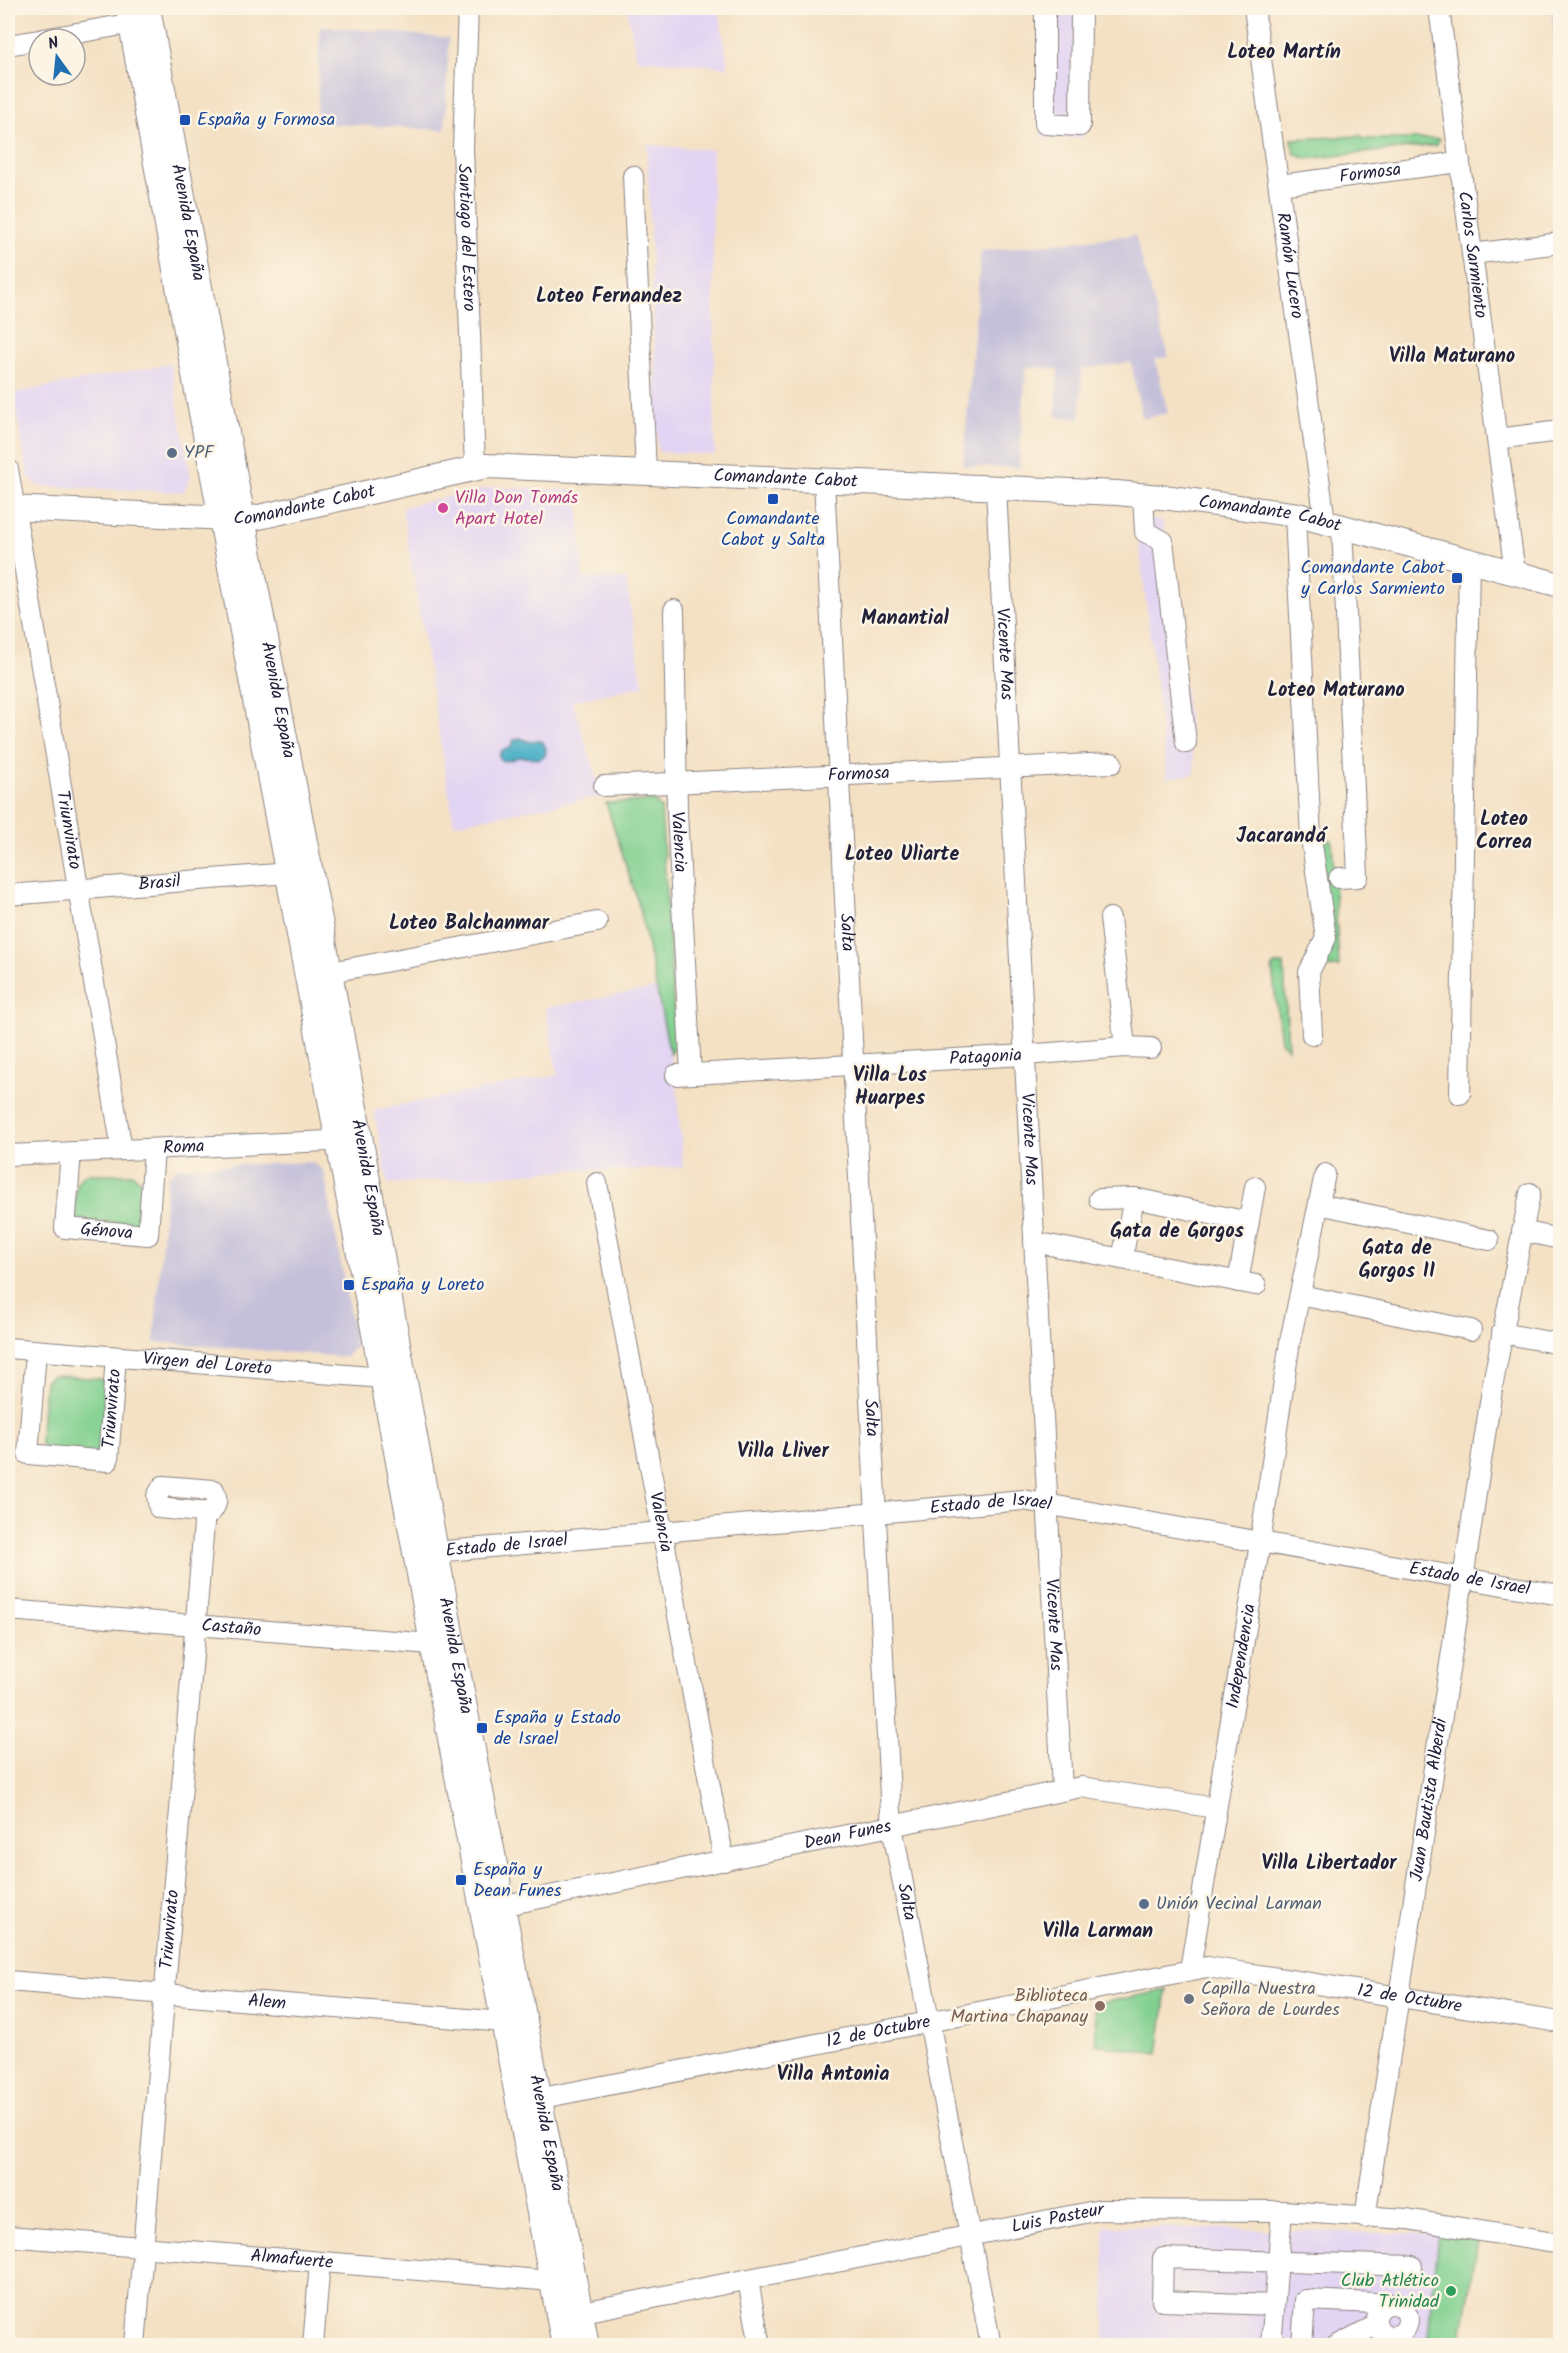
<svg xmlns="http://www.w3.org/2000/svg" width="1568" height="2353" font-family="Kalam,sans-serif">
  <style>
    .built { fill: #e2d4f3 }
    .industrial { fill: #c5c0da }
    .green { fill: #81d090; stroke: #527966; stroke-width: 1.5 }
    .water { fill: #46aec6; stroke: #346880; stroke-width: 1.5 }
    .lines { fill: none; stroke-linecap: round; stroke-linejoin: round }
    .minor-casing { stroke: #8b8280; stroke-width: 22 }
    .major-casing { stroke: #8b8280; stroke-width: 26 }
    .minor { stroke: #fff; stroke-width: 20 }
    .major { stroke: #fff; stroke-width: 24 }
    .transit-dot { fill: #1a4fb4; stroke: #fcf5e5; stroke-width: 2 }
    .service-dot { fill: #5c6f8a; stroke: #fcf5e5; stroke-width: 2 }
    .hotel-dot { fill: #d1479c; stroke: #fcf5e5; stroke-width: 2 }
    .worship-dot { fill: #6b7280; stroke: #fcf5e5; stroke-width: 2 }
    .education-dot { fill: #8d6e63; stroke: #fcf5e5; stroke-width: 2 }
    .leisure-dot { fill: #2e9e5b; stroke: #fcf5e5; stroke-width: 2 }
    .labels { text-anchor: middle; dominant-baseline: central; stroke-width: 5; stroke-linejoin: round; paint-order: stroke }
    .transit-label { font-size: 18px; fill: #164399; stroke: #fcf5e5; text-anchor: start }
    .street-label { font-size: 18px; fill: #22223b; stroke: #fcf5e5 }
    .service-label { font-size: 18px; fill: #4e5e75; stroke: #fcf5e5; text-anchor: start }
    .hotel-label { font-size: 18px; fill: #b23c85; stroke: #fcf5e5; text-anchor: start }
    .worship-label { font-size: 18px; fill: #5b616d; stroke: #fcf5e5; text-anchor: start }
    .education-label { font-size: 18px; fill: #785e54; stroke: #fcf5e5; text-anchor: end }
    .leisure-label { font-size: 18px; fill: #27864d; stroke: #fcf5e5; text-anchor: end }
    .neighbourhood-label { font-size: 20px; font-weight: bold; fill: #22223b; stroke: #fcf5e5 }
  </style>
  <rect width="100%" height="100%" fill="#fcf5e5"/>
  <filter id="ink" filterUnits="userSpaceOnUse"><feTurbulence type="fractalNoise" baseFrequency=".0167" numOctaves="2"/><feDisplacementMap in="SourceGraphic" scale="12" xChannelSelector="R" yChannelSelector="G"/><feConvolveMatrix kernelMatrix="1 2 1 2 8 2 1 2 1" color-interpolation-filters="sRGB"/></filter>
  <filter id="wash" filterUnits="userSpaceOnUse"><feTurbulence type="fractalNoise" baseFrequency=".008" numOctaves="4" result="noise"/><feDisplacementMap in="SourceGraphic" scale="24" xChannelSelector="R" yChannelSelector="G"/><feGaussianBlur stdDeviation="1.35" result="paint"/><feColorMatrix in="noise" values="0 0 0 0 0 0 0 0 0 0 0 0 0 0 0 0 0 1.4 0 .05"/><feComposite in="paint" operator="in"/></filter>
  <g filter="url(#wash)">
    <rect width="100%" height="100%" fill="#f4e1c4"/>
    <path class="built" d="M 627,8 L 719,8 L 728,67 L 637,59 Z
      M 1041,8 L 1086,8 L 1084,138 L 1041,137 Z
      M 647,145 L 712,150 L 715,455 L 658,452 Z
      M 170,364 L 191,478 L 183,492 L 39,486 L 28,477 L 13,393 Z
      M 493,487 L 578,491 L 583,578 L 626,579 L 643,686 L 572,701 L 603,796 L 454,824 L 402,507 Z
      M 1136,518 L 1163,521 L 1195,774 L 1167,778 Z
      M 657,988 L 677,1089 L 683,1167 L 614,1171 L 576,1169 L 388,1184 L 374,1110 L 558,1075 L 545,1008 Z
      M 1104,2226 L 1439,2234 L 1427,2345 L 1105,2345 Z"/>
    <path class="industrial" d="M 1550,8 L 1560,8 L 1560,82 L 1552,17 Z
      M 320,26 L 449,38 L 445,130 L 317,123 Z
      M 1135,235 L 1169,357 L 1155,359 L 1168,413 L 1142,419 L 1131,362 L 1082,369 L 1080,418 L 1056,417 L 1058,369 L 1026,367 L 1019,468 L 963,466 L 981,251 Z
      M 312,1162 L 324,1171 L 356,1346 L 346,1357 L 154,1342 L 167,1177 L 178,1167 Z"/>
    <path class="green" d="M 1362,136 L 1363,139 L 1440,139 L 1437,145 L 1306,159 L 1294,153 L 1292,139 Z
      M 654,801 L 661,808 L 676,1047 L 670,1054 L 640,909 L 606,803 Z
      M 1332,840 L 1339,967 L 1320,968 L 1319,841 Z
      M 1284,964 L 1288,1048 L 1281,1042 L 1272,968 L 1274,965 Z
      M 85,1174 L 133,1174 L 142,1182 L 136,1224 L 77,1220 L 74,1215 L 77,1182 Z
      M 52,1375 L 100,1379 L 106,1386 L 101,1447 L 95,1453 L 45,1449 L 40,1442 L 45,1381 Z
      M 1167,1990 L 1158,2054 L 1096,2044 L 1095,2004 Z
      M 1439,2234 L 1478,2241 L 1461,2343 L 1474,2345 L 1427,2345 Z"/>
    <path class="water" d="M 520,738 L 530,742 L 537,740 L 543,742 L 546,749 L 545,756 C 536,762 530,756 520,757 C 512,758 508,763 501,760 L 499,756 L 501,751 L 510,748 L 514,740 Z"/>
  </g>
  <g filter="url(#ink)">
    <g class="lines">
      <g class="minor-casing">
        <g id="minor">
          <path id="s1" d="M 468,8 L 463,148 L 475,468"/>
          <path d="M 1045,8 L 1045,124 L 1080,126 L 1081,8"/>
          <path id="s2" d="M 1254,8 L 1325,521"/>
          <path id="s3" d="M 1439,8 L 1515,573"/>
          <path d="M 43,39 L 145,21"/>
          <path d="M 8,45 L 39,40"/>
          <path d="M 633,176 L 646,473"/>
          <path id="s4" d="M 1279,185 L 1460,162"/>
          <path d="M 1472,254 L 1560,243"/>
          <path d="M 1497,439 L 1560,431"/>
          <path id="s5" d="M 8,469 L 122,1150"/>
          <path id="s6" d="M 824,480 L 890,1797 L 892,1826 L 991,2346"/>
          <path id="s7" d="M 996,488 L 1062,1790"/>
          <path d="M 1143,495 L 1145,532 L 1163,541 L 1186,743"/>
          <path d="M 1295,515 L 1311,838 L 1326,938 L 1309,972 L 1312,1035"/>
          <path id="s8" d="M 674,610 L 677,812 L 691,1074"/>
          <path id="s9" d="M 604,786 L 1112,763"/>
          <path d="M 1339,878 L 1358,877 L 1342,526"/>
          <path id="s10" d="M 8,895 L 302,872"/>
          <path d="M 1110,918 L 1125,1047"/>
          <path d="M 315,975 L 597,922"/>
          <path id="s11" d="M 676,1075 L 1025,1055 L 1125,1047 L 1151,1048"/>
          <path d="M 1460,1094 L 1469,560"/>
          <path id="s12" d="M 71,1152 L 65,1228 L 148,1235 L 154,1149"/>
          <path id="s13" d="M 8,1155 L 352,1140"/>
          <path id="s14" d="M 597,1183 L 724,1861"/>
          <path d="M 1099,1199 L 1134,1198 L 1249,1222"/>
          <path d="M 1319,1204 L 1489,1240"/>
          <path d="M 1522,1231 L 1560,1239"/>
          <path d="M 1034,1242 L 1256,1285"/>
          <path d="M 1122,1259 L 1134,1198"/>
          <path d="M 1238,1282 L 1255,1187"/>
          <path d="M 1300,1295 L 1471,1330"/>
          <path d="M 1502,1333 L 1560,1344"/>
          <path id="s15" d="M 8,1348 L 396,1379"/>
          <path id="s16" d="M 36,1351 L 28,1454 L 108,1461 L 116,1357"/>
          <path d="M 163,1486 L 214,1490 C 218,1499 217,1506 210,1513 L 159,1508 L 157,1496 Z"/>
          <path id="s17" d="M 423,1553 L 1023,1500 L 1560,1595"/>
          <path id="s18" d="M 8,1610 L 444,1645"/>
          <path id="s19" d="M 491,1908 L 1081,1787 L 1216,1808"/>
          <path id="s20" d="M 1190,1970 L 1260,1543 L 1290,1341 L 1325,1174"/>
          <path id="s21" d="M 8,1981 L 517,2023"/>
          <path id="s22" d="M 527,2101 L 1207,1967 L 1560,2022"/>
          <path id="s23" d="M 1365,2218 L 1493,1383 L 1530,1193"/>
          <path id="s24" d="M 8,2236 L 564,2282"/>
          <path d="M 748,2280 L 760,2346"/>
          <circle cx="1392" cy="2320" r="16"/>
          <path d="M 1274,2305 L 1162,2301 L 1163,2258 L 1412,2266"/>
          <path id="s25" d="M 567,2315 L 1100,2210 L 1282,2211 L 1407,2219 L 1560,2244"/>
          <path id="s26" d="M 135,2346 L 205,1512"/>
          <path d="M 313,2346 L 320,2262"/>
          <path d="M 1271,2346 L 1282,2211"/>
          <path d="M 1302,2346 L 1305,2300 L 1375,2303 L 1384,2306"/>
          <path d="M 1336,2346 L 1376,2325"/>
        </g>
      </g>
      <g class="major-casing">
        <g id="major">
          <path d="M 128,8 L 196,386 L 564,2346"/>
          <path id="s27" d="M 148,8 L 243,519 L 330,972 L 458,1671 L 587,2346"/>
          <path id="s28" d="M 8,508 L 250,519 L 486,466 L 1117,493 L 1171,498 L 1298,515 L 1560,585"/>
        </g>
      </g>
      <use href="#minor" class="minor"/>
      <use href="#major" class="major"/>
    </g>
  </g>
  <g class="transit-dot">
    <rect x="179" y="114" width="12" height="12" rx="3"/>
    <rect x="767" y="493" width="12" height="12" rx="3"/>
    <rect x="1451" y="572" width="12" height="12" rx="3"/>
    <rect x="343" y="1279" width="12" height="12" rx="3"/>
    <rect x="476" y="1722" width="12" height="12" rx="3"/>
    <rect x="455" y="1874" width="12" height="12" rx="3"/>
  </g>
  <g class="service-dot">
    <circle cx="172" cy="453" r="6"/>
    <circle cx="1144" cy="1904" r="6"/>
  </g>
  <circle class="hotel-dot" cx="443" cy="508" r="6"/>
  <circle class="worship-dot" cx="1189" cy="1999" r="6"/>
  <circle class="education-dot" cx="1100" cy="2006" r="6"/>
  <circle class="leisure-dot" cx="1451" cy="2291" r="6"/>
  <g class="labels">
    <g class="transit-label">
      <text x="197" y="120">España y Formosa</text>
      <text x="773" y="519" text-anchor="middle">Comandante<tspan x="773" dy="21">Cabot y Salta</tspan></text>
      <text x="1445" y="568" text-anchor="end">Comandante Cabot<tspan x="1445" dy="21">y Carlos Sarmiento</tspan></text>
      <text x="361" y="1285">España y Loreto</text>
      <text x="494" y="1718">España y Estado<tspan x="494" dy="21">de Israel</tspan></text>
      <text x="473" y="1870">España y<tspan x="473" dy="21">Dean Funes</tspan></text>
    </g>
    <g class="street-label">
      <text stroke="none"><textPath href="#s4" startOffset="92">Formosa</textPath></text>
      <text stroke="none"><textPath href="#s27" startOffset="218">Avenida España</textPath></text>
      <text stroke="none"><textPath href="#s1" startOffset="230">Santiago del Estero</textPath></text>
      <text stroke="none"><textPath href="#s3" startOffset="249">Carlos Sarmiento</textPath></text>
      <text stroke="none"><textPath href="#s2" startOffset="260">Ramón Lucero</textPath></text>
      <text stroke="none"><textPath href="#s28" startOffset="784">Comandante Cabot</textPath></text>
      <text stroke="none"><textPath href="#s28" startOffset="298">Comandante Cabot</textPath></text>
      <text stroke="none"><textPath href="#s28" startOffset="1270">Comandante Cabot</textPath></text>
      <text stroke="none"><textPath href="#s7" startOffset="166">Vicente Mas</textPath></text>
      <text stroke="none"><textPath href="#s27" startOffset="704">Avenida España</textPath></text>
      <text stroke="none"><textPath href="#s9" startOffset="255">Formosa</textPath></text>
      <text stroke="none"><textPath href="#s5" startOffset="366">Triunvirato</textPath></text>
      <text stroke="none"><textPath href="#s8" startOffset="232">Valencia</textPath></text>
      <text stroke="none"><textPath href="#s10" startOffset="152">Brasil</textPath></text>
      <text stroke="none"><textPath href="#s6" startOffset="453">Salta</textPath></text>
      <text stroke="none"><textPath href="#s11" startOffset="310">Patagonia</textPath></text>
      <text stroke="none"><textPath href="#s7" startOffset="652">Vicente Mas</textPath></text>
      <text stroke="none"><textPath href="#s13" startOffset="176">Roma</textPath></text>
      <text stroke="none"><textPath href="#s27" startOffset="1190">Avenida España</textPath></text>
      <text stroke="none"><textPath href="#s12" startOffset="118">Génova</textPath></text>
      <text stroke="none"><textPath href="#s15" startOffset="200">Virgen del Loreto</textPath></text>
      <text stroke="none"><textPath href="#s16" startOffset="236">Triunvirato</textPath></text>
      <text stroke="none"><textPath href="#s6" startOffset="939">Salta</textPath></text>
      <text stroke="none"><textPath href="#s17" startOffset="570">Estado de Israel</textPath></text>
      <text stroke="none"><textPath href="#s14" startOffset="345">Valencia</textPath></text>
      <text stroke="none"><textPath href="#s17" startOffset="84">Estado de Israel</textPath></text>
      <text stroke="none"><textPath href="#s17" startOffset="1056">Estado de Israel</textPath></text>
      <text stroke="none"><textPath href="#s7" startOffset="1138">Vicente Mas</textPath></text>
      <text stroke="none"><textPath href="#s18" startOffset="224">Castaño</textPath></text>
      <text stroke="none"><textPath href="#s27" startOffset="1676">Avenida España</textPath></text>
      <text stroke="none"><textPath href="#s20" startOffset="318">Independencia</textPath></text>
      <text stroke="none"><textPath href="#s23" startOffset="423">Juan Bautista Alberdi</textPath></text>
      <text stroke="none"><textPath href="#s19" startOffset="364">Dean Funes</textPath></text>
      <text stroke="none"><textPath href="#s6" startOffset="1425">Salta</textPath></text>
      <text stroke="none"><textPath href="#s26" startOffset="418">Triunvirato</textPath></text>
      <text stroke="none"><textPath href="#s22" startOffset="898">12 de Octubre</textPath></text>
      <text stroke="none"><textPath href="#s21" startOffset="260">Alem</textPath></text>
      <text stroke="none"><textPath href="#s22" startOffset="358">12 de Octubre</textPath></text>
      <text stroke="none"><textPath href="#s27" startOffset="2162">Avenida España</textPath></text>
      <text stroke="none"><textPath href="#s25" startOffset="500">Luis Pasteur</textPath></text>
      <text stroke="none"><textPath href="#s24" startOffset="285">Almafuerte</textPath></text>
    </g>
    <g class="service-label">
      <text x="184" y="453">YPF</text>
      <text x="1156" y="1904">Unión Vecinal Larman</text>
    </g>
    <g class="hotel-label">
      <text x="455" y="498">Villa Don Tomás<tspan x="455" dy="21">Apart Hotel</tspan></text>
    </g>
    <g class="worship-label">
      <text x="1201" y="1989">Capilla Nuestra<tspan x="1201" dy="21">Señora de Lourdes</tspan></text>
    </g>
    <g class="education-label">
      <text x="1088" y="1996">Biblioteca<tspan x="1088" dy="21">Martina Chapanay</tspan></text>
    </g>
    <g class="leisure-label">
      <text x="1439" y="2281">Club Atlético<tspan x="1439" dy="21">Trinidad</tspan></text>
    </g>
    <g class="neighbourhood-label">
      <text x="1284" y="53">Loteo Martín</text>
      <text x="609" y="297">Loteo Fernandez</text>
      <text x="1452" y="357">Villa Maturano</text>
      <text x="905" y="619">Manantial</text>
      <text x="1336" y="691">Loteo Maturano</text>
      <text x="1504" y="820">Loteo<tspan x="1504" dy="23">Correa</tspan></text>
      <text x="1281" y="837">Jacarandá</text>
      <text x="902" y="855">Loteo Uliarte</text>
      <text x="469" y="924">Loteo Balchanmar</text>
      <text x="890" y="1076">Villa Los<tspan x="890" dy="23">Huarpes</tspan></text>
      <text x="1177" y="1232">Gata de Gorgos</text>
      <text x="1397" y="1249">Gata de<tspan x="1397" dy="23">Gorgos II</tspan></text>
      <text x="783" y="1452">Villa Lliver</text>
      <text x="1329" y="1864">Villa Libertador</text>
      <text x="1098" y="1932">Villa Larman</text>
      <text x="833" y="2075">Villa Antonia</text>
    </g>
  </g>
  <rect width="1568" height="2353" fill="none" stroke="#fcf5e5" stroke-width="30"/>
  <g transform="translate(57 57) rotate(345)"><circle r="28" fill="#fcf5e5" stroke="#a5a1a1" stroke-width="1.5"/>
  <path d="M0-4.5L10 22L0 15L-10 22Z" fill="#1f6fb2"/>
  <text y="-9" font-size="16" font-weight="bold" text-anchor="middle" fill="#22223b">N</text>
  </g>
</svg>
